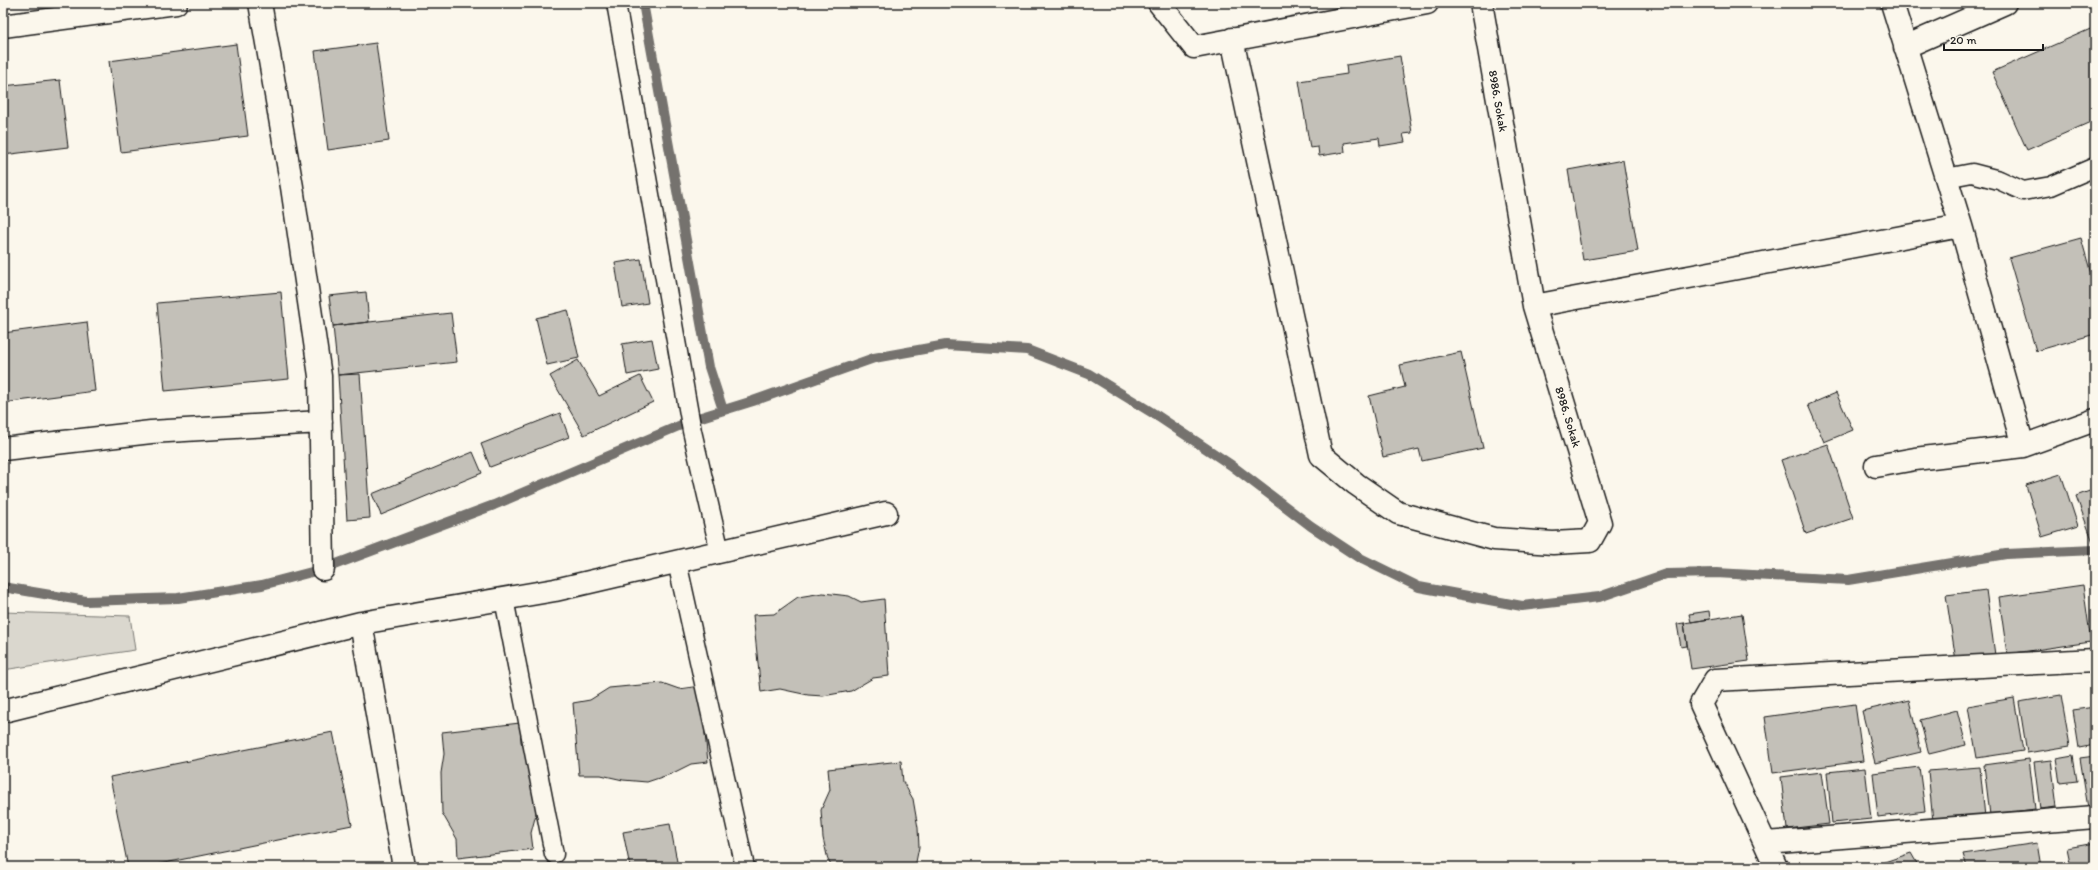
<svg xmlns="http://www.w3.org/2000/svg" width="2098" height="870" font-family="Itim,sans-serif">
  <style>
    .green { fill: #dad7ce; stroke: #7b7a75 }
    .lines { fill: none; stroke-linecap: round; stroke-linejoin: round }
    .stream { stroke: #74726e; stroke-width: 10 }
    .building { fill: #c3c0b8; stroke: #1c1c1c }
    .lane-casing { stroke: #1c1c1c; stroke-width: 21 }
    .street-casing { stroke: #1c1c1c; stroke-width: 25 }
    .lane { stroke: #fbf7ec; stroke-width: 18 }
    .street { stroke: #fbf7ec; stroke-width: 22 }
    .labels { text-anchor: middle; dominant-baseline: central; stroke-width: 4; stroke-linejoin: round; paint-order: stroke }
    .street-label { font-size: 12px; fill: #1c1c1c; stroke: #fbf7ec }
  </style>
  <rect width="100%" height="100%" fill="#fbf7ec"/>
  <filter id="ink" filterUnits="userSpaceOnUse"><feTurbulence type="fractalNoise" baseFrequency=".025" numOctaves="2"/><feDisplacementMap in="SourceGraphic" scale="8" xChannelSelector="R" yChannelSelector="G"/><feConvolveMatrix kernelMatrix="1 2 1 2 8 2 1 2 1" color-interpolation-filters="sRGB"/></filter>
  <g filter="url(#ink)">
    <path class="green" d="M 3,612 L 130,616 L 135,650 L 3,670 Z"/>
    <g class="lines">
      <path class="stream" d="M 643,3 L 709,367 L 723,410
        M 3,587 L 86,601 L 178,598 L 262,585 L 323,569 L 494,505 L 695,419 L 753,401 L 874,358 L 946,345 L 1027,350 L 1089,374 L 1156,415 L 1231,465 L 1311,526 L 1358,557 L 1419,587 L 1522,606 L 1599,597 L 1666,574 L 1716,573 L 1848,580 L 2006,554 L 2095,550"/>
    </g>
    <path class="building" d="M 2095,27 L 2095,120 L 2027,150 L 1992,72 Z
      M 376,43 L 389,141 L 328,150 L 315,51 Z
      M 236,44 L 248,136 L 121,152 L 109,61 Z
      M 1400,56 L 1412,133 L 1403,134 L 1405,142 L 1380,146 L 1379,138 L 1344,143 L 1345,152 L 1319,156 L 1318,147 L 1310,148 L 1299,81 L 1347,74 L 1346,65 Z
      M 60,80 L 68,147 L 3,155 L 3,86 Z
      M 1623,160 L 1638,251 L 1583,260 L 1568,170 Z
      M 2081,238 L 2095,288 L 2095,334 L 2036,351 L 2009,258 Z
      M 641,259 L 648,303 L 622,307 L 615,263 Z
      M 281,292 L 289,379 L 165,391 L 157,303 Z
      M 366,292 L 369,322 L 333,326 L 329,296 Z
      M 568,310 L 579,358 L 547,365 L 536,318 Z
      M 451,313 L 457,362 L 338,375 L 333,326 Z
      M 87,322 L 95,391 L 3,403 L 3,333 Z
      M 652,339 L 658,369 L 627,375 L 622,344 Z
      M 1461,352 L 1483,448 L 1422,461 L 1419,449 L 1383,457 L 1369,396 L 1405,387 L 1400,365 Z
      M 578,360 L 599,396 L 640,376 L 653,402 L 584,435 L 550,376 Z
      M 360,374 L 370,518 L 347,520 L 338,375 Z
      M 1836,393 L 1853,430 L 1824,442 L 1808,405 Z
      M 560,413 L 569,437 L 490,467 L 481,444 Z
      M 1828,444 L 1853,518 L 1806,534 L 1781,460 Z
      M 473,452 L 482,473 L 381,515 L 372,494 Z
      M 2061,474 L 2078,526 L 2042,537 L 2026,485 Z
      M 2095,489 L 2095,541 L 2093,542 L 2076,496 Z
      M 2083,585 L 2091,642 L 2007,654 L 1999,597 Z
      M 1986,590 L 1995,655 L 1956,661 L 1946,595 Z
      M 823,593 L 849,596 L 861,602 L 884,599 L 889,676 L 873,678 L 851,691 L 823,696 L 808,695 L 780,689 L 761,692 L 753,615 L 774,614 L 798,597 Z
      M 1709,611 L 1710,619 L 1691,622 L 1689,614 Z
      M 1742,614 L 1749,661 L 1691,669 L 1684,623 Z
      M 1684,623 L 1687,646 L 1681,647 L 1677,624 Z
      M 662,683 L 679,689 L 700,686 L 708,762 L 691,764 L 671,774 L 647,782 L 623,780 L 601,775 L 579,775 L 573,703 L 590,700 L 609,688 Z
      M 2061,695 L 2070,746 L 2027,753 L 2019,702 Z
      M 2014,698 L 2023,751 L 1977,758 L 1968,706 Z
      M 1909,700 L 1921,752 L 1875,763 L 1862,711 Z
      M 1855,704 L 1863,761 L 1773,773 L 1765,717 Z
      M 2095,707 L 2095,745 L 2079,748 L 2073,710 Z
      M 1957,710 L 1966,745 L 1929,754 L 1920,720 Z
      M 520,723 L 521,742 L 535,772 L 538,795 L 536,814 L 531,833 L 533,849 L 458,858 L 457,839 L 442,813 L 441,773 L 444,754 L 442,732 Z
      M 333,732 L 352,825 L 145,867 L 128,867 L 110,777 Z
      M 2073,756 L 2077,781 L 2060,783 L 2056,759 Z
      M 2095,756 L 2095,807 L 2088,808 L 2080,758 Z
      M 2029,759 L 2035,809 L 1990,815 L 1984,765 Z
      M 2051,760 L 2057,807 L 2040,809 L 2034,762 Z
      M 901,761 L 903,782 L 913,799 L 918,828 L 919,847 L 915,867 L 832,867 L 828,860 L 823,838 L 821,810 L 830,790 L 828,769 Z
      M 1919,767 L 1925,811 L 1878,817 L 1873,773 Z
      M 1980,767 L 1985,817 L 1933,822 L 1928,771 Z
      M 1865,768 L 1871,819 L 1832,823 L 1827,772 Z
      M 1822,772 L 1829,824 L 1787,829 L 1781,777 Z
      M 670,824 L 678,867 L 630,867 L 623,832 Z
      M 2037,843 L 2041,867 L 1967,867 L 1963,854 Z
      M 2095,843 L 2095,867 L 2071,867 L 2067,848 Z
      M 1911,853 L 1919,867 L 1870,867 Z"/>
    <g class="lines">
      <g class="lane-casing">
        <path id="lane" d="M 616,3 L 692,431 L 720,552
          M 1946,178 L 1972,173 L 1999,180 L 2023,191 L 2051,186 L 2095,167
          M 677,562 L 745,867
          M 504,599 L 554,854"/>
      </g>
      <g class="street-casing">
        <path id="street" d="M 260,3 L 292,187 L 320,376 L 323,569
          M 1159,3 L 1194,47 L 1427,3
          M 1892,3 L 1961,226 L 2023,446
          M 3,26 L 176,3
          M 1232,39 L 1321,455 L 1356,484 L 1398,513 L 1494,539 L 1553,543 L 1590,541 L 1600,523 L 1534,306 L 1481,3
          M 1905,47 L 2005,3
          M 1534,306 L 1961,226
          M 3,449 L 151,432 L 321,422
          M 1876,466 L 1915,459 L 2023,446 L 2095,420
          M 361,623 L 404,867
          M 3,711 L 361,623 L 555,590 L 886,513
          M 1765,843 L 2095,817
          M 1776,867 L 1701,704 L 1715,680 L 2095,660"/>
      </g>
      <use href="#lane" class="lane"/>
      <use href="#street" class="street"/>
    </g>
  </g>
  <g class="labels">
    <g class="street-label">
      <text transform="translate(1498 101) rotate(80)">8986. Sokak</text>
      <text transform="translate(1568 417) rotate(73)">8986. Sokak</text>
    </g>
  </g>
  <rect width="2098" height="870" fill="none" stroke="#fbf7ec" stroke-width="16"/>
  <rect x="8" y="8" width="2082" height="854" fill="none" stroke="#1c1c1c" stroke-width="1.5" filter="url(#ink)"/>
  <path d="M1944 44v6h99v-6" fill="none" stroke="#1c1c1c" stroke-width="2"/>
  <text x="1950" y="44" font-size="12" fill="#1c1c1c" stroke="#fbf7ec" stroke-width="3" paint-order="stroke">20 m</text>
</svg>
